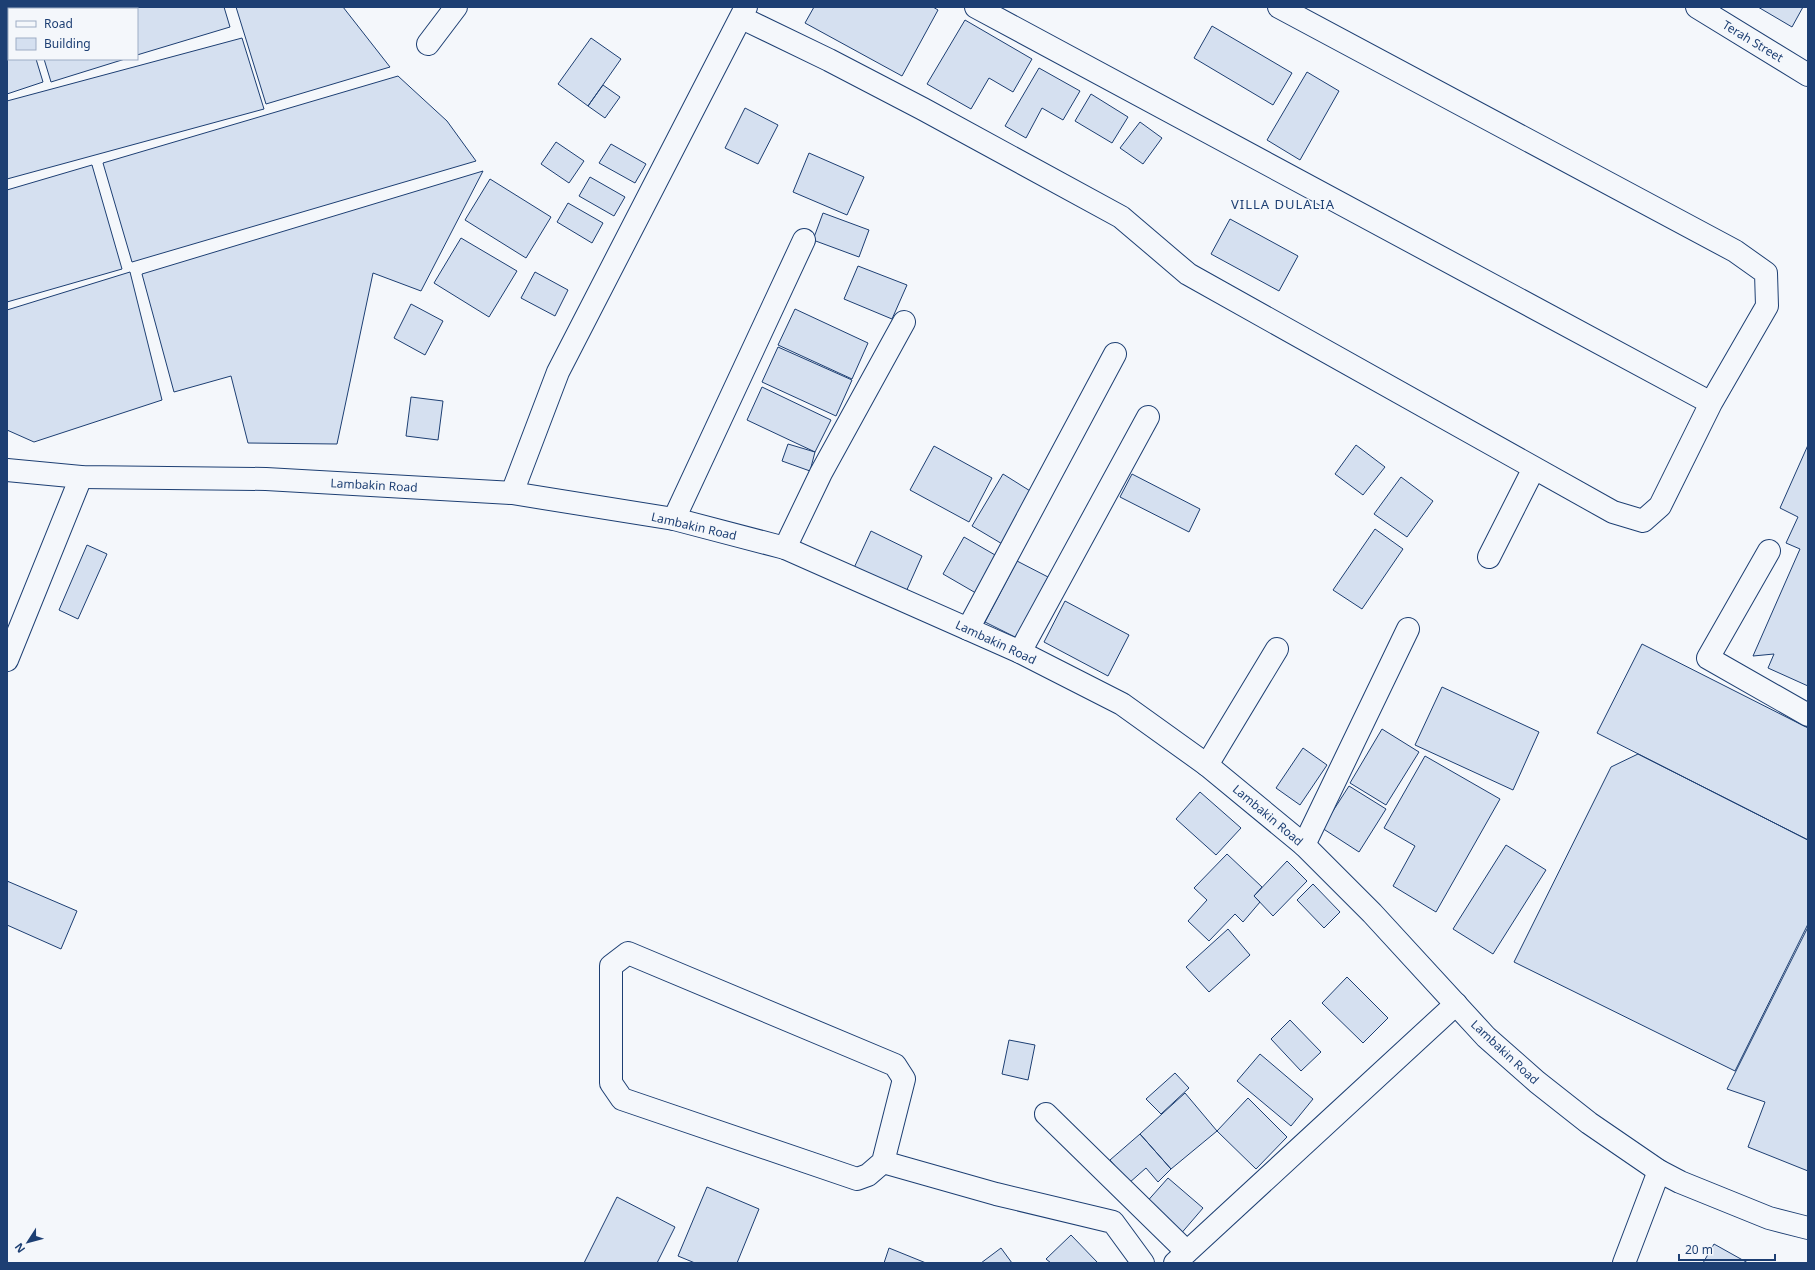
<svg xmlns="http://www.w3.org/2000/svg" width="1815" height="1270" font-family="'Noto Sans',sans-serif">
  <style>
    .building { fill: #d5e0f0; stroke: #1d3f73 }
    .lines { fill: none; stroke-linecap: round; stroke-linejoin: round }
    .minor-casing { stroke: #1d3f73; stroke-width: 24 }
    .major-casing { stroke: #1d3f73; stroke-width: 24 }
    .minor { stroke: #f4f7fb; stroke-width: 22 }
    .major { stroke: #f4f7fb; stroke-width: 22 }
    .labels { text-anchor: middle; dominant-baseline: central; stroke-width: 3; stroke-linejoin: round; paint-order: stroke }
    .street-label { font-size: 12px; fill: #1d3f73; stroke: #f4f7fb }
    .neighbourhood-label { font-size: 13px; letter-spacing: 1px; fill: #1d3f73; stroke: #f4f7fb }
  </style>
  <rect width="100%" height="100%" fill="#f4f7fb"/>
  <path class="building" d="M 11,7 L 19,7 L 20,9 L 9,9 L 9,59 L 36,59 L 43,82 L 7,94 L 7,8 Z
    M 28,7 L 224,7 L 230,27 L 137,55 L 137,9 L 29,9 Z
    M 236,7 L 343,7 L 390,67 L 266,104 Z
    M 814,7 L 933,7 L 938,10 L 902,76 L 805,23 Z
    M 1758,7 L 1803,7 L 1792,27 Z
    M 965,20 L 1032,59 L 1013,92 L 989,78 L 971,109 L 927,84 Z
    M 1212,26 L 1292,73 L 1273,105 L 1194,58 Z
    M 242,38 L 264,109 L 7,179 L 7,101 Z
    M 591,38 L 621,59 L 588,106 L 558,84 Z
    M 44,59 L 125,59 L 51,82 Z
    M 1039,68 L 1080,91 L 1063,120 L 1042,108 L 1026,138 L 1005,126 Z
    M 1307,72 L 1339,91 L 1300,160 L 1267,140 Z
    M 398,76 L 447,121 L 476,161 L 132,262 L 103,163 Z
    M 603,85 L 620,97 L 605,118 L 588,106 Z
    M 1091,94 L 1128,117 L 1112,143 L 1075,121 Z
    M 745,108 L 778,125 L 758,164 L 725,148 Z
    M 1140,122 L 1162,138 L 1143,164 L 1120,148 Z
    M 556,142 L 584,161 L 569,183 L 541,164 Z
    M 611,144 L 646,164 L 635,183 L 599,163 Z
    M 809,153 L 864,177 L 847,215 L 793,192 Z
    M 92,165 L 122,269 L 7,302 L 7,190 Z
    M 483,171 L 421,291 L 373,273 L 337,444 L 248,443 L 231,376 L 174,392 L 142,274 Z
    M 590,177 L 625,197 L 614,216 L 579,196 Z
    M 490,179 L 551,217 L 526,258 L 465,220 Z
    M 568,203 L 603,223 L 592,243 L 557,222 Z
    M 823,213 L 869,230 L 859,257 L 813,240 Z
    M 1230,219 L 1298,256 L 1279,291 L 1211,254 Z
    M 461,238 L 517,271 L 489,317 L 434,283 Z
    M 858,266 L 907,285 L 892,319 L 844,299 Z
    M 130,272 L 162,400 L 34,442 L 7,430 L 7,310 Z
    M 535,272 L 568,290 L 555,316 L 521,298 Z
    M 411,304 L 443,321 L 425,355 L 394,338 Z
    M 795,309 L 868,343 L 852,379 L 778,345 Z
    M 778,347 L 852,380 L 836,416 L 762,382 Z
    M 762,387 L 831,420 L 815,452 L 747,420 Z
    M 411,397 L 443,401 L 438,440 L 406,436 Z
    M 788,444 L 815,452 L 810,471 L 782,461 Z
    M 1356,445 L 1385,467 L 1363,495 L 1335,474 Z
    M 1808,445 L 1808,686 L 1768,668 L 1774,654 L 1753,656 L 1800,549 L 1786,543 L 1798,517 L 1780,508 Z
    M 934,446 L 992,478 L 969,522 L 910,490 Z
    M 1003,474 L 1035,494 L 1004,545 L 972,526 Z
    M 1132,474 L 1200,509 L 1189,532 L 1120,497 Z
    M 1401,477 L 1433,501 L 1407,537 L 1374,514 Z
    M 1375,529 L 1403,549 L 1362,609 L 1333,590 Z
    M 871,531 L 922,556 L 905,594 L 853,570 Z
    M 964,537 L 1002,559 L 981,596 L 943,574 Z
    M 87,545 L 107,554 L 78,619 L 59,610 Z
    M 1017,561 L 1048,577 L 1017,638 L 985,622 Z
    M 1065,601 L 1129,635 L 1108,676 L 1044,642 Z
    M 1642,644 L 1808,728 L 1808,840 L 1597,733 Z
    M 1442,687 L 1539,732 L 1513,790 L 1415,745 Z
    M 1382,729 L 1419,752 L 1386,805 L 1350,783 Z
    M 1303,748 L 1327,765 L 1300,805 L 1276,788 Z
    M 1638,754 L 1808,840 L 1808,924 L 1735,1071 L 1514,962 L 1611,767 Z
    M 1425,756 L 1500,799 L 1436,912 L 1393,886 L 1415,846 L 1384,828 Z
    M 1349,786 L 1386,809 L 1359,852 L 1322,828 Z
    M 1200,792 L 1241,828 L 1216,855 L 1176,819 Z
    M 1506,845 L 1546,870 L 1493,954 L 1453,929 Z
    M 1227,854 L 1262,887 L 1254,896 L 1260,902 L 1243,922 L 1235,914 L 1209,941 L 1188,921 L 1207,900 L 1194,888 Z
    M 1287,861 L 1307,881 L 1273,916 L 1254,896 Z
    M 7,881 L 77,911 L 61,949 L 7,925 Z
    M 1313,884 L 1340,912 L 1324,928 L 1297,900 Z
    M 1808,927 L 1808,1171 L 1748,1147 L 1765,1102 L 1727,1089 Z
    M 1228,929 L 1250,955 L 1209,992 L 1186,967 Z
    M 1347,977 L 1388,1018 L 1363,1043 L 1322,1003 Z
    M 1290,1020 L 1321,1052 L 1301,1071 L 1271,1039 Z
    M 1009,1040 L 1035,1045 L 1028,1080 L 1002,1074 Z
    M 1260,1054 L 1313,1099 L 1291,1126 L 1237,1081 Z
    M 1175,1073 L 1189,1088 L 1161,1114 L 1146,1099 Z
    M 1185,1093 L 1217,1131 L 1171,1169 L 1140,1134 Z
    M 1248,1098 L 1287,1137 L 1256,1169 L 1217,1131 Z
    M 1140,1134 L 1171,1169 L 1158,1182 L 1146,1168 L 1129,1183 L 1110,1160 Z
    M 1168,1178 L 1203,1208 L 1179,1236 L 1144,1205 Z
    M 707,1187 L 759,1209 L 737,1263 L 695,1263 L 678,1256 Z
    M 617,1197 L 675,1227 L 657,1263 L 584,1263 Z
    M 1071,1235 L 1098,1263 L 1051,1263 L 1046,1259 Z
    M 1714,1244 L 1748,1263 L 1703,1263 Z
    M 889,1248 L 926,1263 L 884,1263 Z
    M 1001,1248 L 1012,1263 L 981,1263 Z"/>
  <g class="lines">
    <g class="minor-casing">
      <path id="minor" d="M 976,7 L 1711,403
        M 1697,7 L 1808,75
        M 742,18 L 829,60 L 923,109 L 1121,217 L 1188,274 L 1613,512 L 1643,521 L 1660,506 L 1711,403 L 1767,306 L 1766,273 L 1735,251 L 1279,7
        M 428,44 L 456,7
        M 512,493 L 558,372 L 746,7
        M 674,519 L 804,240
        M 785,548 L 821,473 L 904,322
        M 1769,551 L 1708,658 L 1808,715
        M 1489,557 L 1534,468
        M 968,629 L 1115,354
        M 1020,652 L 1148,417
        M 7,660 L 81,477
        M 1207,765 L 1277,649
        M 1304,845 L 1408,629
        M 628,953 L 895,1065 L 904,1079 L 883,1162 L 868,1175 L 857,1179 L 622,1099 L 611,1083 L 611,966 Z
        M 1046,1114 L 1187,1252
        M 883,1162 L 996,1194 L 1113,1222 L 1143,1263
        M 1175,1263 L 1456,1004
        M 1624,1263 L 1659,1171"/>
    </g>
    <g class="major-casing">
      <path id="major" d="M 7,470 L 81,477 L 266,479 L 512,493 L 674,519 L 785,548 L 1020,652 L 1122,704 L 1207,765 L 1304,845 L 1372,913 L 1486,1037 L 1537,1082 L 1589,1123 L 1659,1171 L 1680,1182 L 1769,1218 L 1808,1228"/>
    </g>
    <use href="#minor" class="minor"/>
    <use href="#major" class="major"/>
  </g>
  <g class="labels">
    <g class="street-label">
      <text transform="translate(1753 41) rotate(31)">Terah Street</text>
      <text transform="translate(374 485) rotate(3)">Lambakin Road</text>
      <text transform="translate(694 526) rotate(13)">Lambakin Road</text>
      <text transform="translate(996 642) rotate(25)">Lambakin Road</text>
      <text transform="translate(1268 815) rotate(40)">Lambakin Road</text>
      <text transform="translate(1505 1052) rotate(43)">Lambakin Road</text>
    </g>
    <g class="neighbourhood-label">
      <text x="1283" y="204">VILLA DULALIA</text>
    </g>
  </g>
  <rect width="1815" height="1270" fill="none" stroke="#1d3f73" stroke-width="16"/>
  <rect x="8" y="8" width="130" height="52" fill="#f4f7fb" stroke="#9eadc5"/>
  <rect x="16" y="21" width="20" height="6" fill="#f4f7fb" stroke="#9eadc5"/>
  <text x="44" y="28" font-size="12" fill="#1d3f73">Road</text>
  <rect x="16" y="38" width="20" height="12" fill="#d5e0f0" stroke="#9eadc5"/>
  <text x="44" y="48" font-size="12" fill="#1d3f73">Building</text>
  <g transform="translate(28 1242) rotate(234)" stroke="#f4f7fb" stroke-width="3" paint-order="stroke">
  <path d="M0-3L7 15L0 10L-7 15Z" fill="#1d3f73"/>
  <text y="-6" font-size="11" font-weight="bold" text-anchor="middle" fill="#1d3f73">N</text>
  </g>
  <path d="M1679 1254v6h96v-6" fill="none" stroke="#1d3f73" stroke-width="2"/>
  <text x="1685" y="1254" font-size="12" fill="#1d3f73" stroke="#f4f7fb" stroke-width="3" paint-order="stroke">20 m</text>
</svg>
